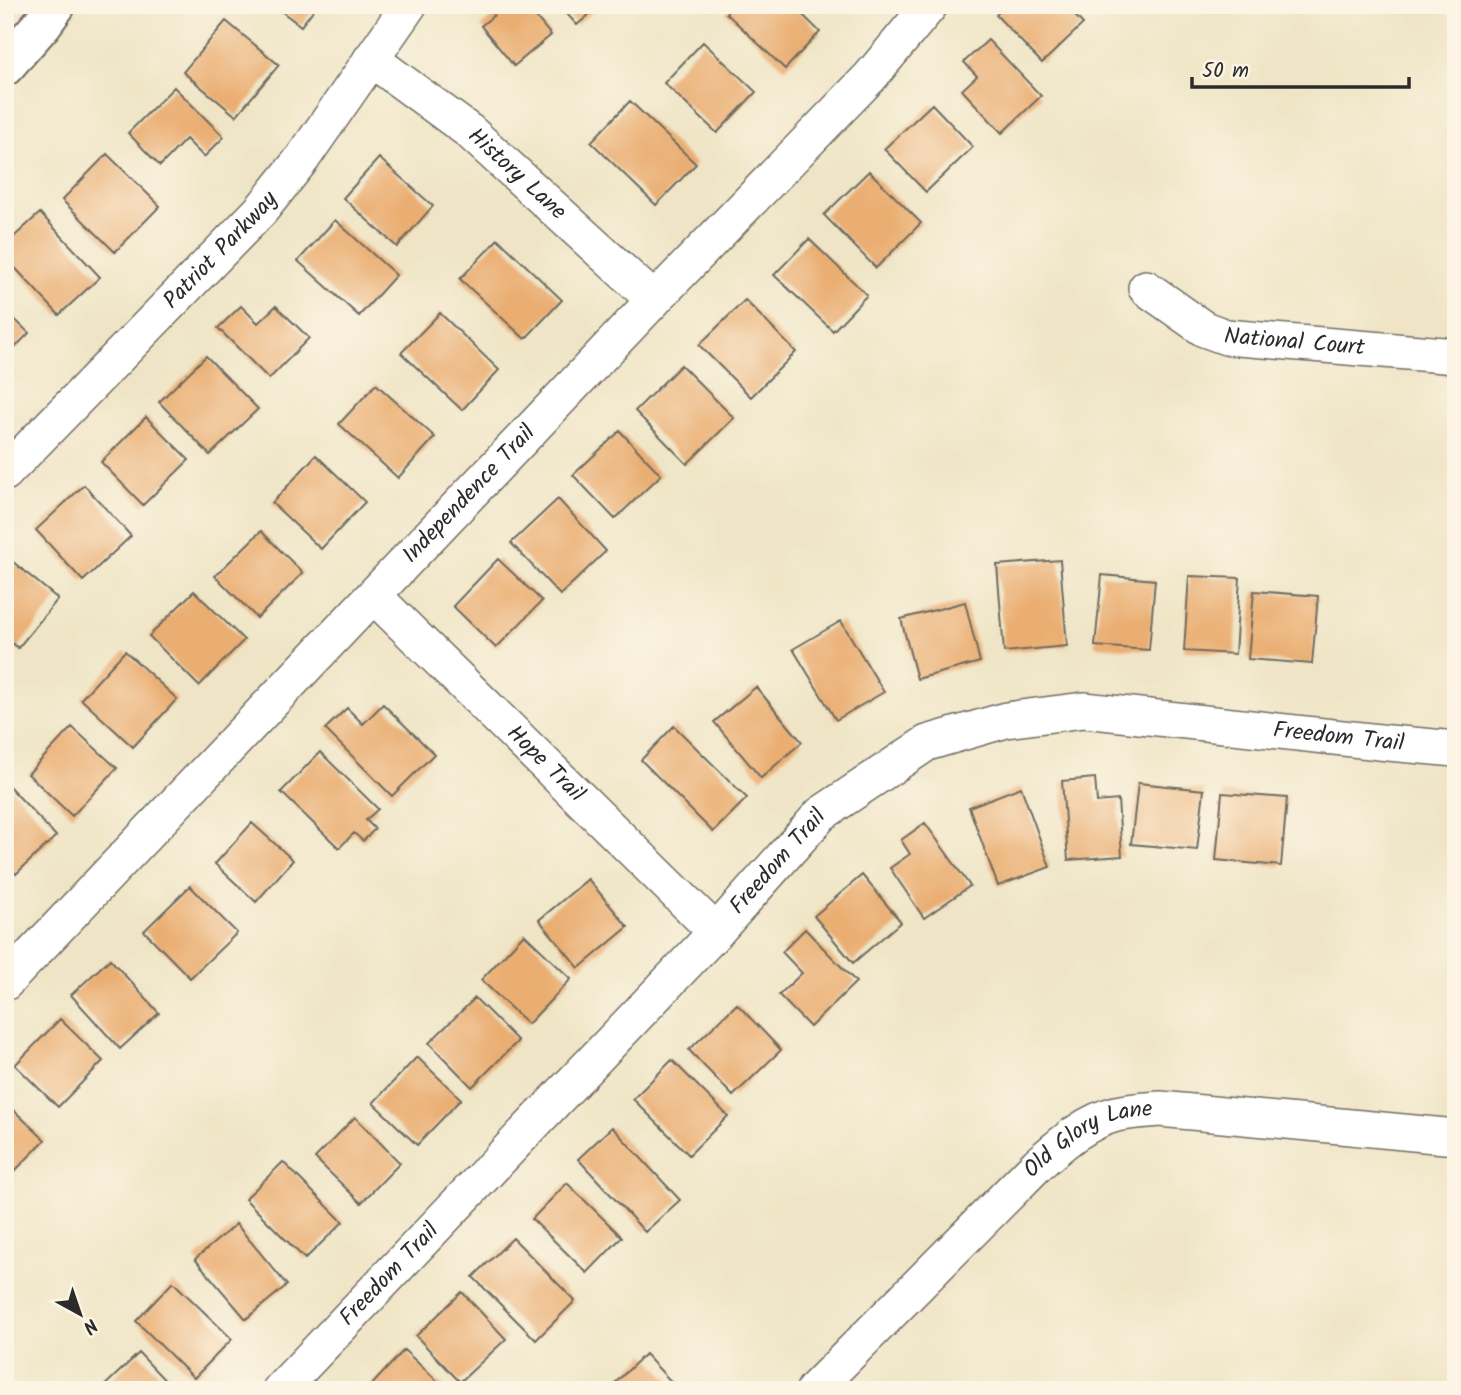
<svg xmlns="http://www.w3.org/2000/svg" width="1461" height="1395" font-family="Kalam,sans-serif">
  <style>
    .building { fill: #eaae72 }
    .lines { fill: none; stroke-linecap: round; stroke-linejoin: round }
    .street-casing { stroke: #706c61; stroke-width: 38 }
    .secondary-casing { stroke: #706c61; stroke-width: 42 }
    .street { stroke: #fff; stroke-width: 35 }
    .secondary { stroke: #fff; stroke-width: 38 }
    .labels { text-anchor: middle; dominant-baseline: central; stroke-width: 6; stroke-linejoin: round; paint-order: stroke }
    .street-label { font-size: 23px; fill: #2b2b2b; stroke: #fcf5e5 }
  </style>
  <rect width="100%" height="100%" fill="#fcf5e5"/>
  <filter id="ink" filterUnits="userSpaceOnUse"><feTurbulence type="fractalNoise" baseFrequency=".0143" numOctaves="2"/><feDisplacementMap in="SourceGraphic" scale="14" xChannelSelector="R" yChannelSelector="G"/><feConvolveMatrix kernelMatrix="1 2 1 2 8 2 1 2 1" color-interpolation-filters="sRGB"/></filter>
  <filter id="wash" filterUnits="userSpaceOnUse"><feTurbulence type="fractalNoise" baseFrequency=".00686" numOctaves="4" result="noise"/><feDisplacementMap in="SourceGraphic" scale="28" xChannelSelector="R" yChannelSelector="G"/><feGaussianBlur stdDeviation="1.57" result="paint"/><feColorMatrix in="noise" values="0 0 0 0 0 0 0 0 0 0 0 0 0 0 0 0 0 1.4 0 .05"/><feComposite in="paint" operator="in"/></filter>
  <g filter="url(#wash)">
    <rect width="100%" height="100%" fill="#efe5c6"/>
    <g id="blocks">
      <path class="building" d="M 273,5 L 317,5 L 301,26 Z
        M 486,5 L 526,5 L 551,35 L 514,66 L 481,26 L 494,15 Z
        M 559,5 L 600,5 L 577,25 Z
        M 733,5 L 793,5 L 820,32 L 785,69 L 726,13 Z
        M 1006,5 L 1065,5 L 1083,24 L 1042,63 L 996,15 Z
        M 226,21 L 279,65 L 236,116 L 183,72 Z
        M 988,40 L 1041,96 L 1002,133 L 962,90 L 977,76 L 964,62 Z
        M 703,42 L 756,92 L 717,133 L 664,83 Z
        M 174,87 L 224,137 L 204,157 L 186,139 L 160,166 L 128,133 Z
        M 630,101 L 696,164 L 656,205 L 591,142 Z
        M 932,104 L 973,147 L 926,192 L 884,149 Z
        M 107,154 L 160,206 L 115,252 L 62,200 Z
        M 379,158 L 433,206 L 397,247 L 343,198 Z
        M 869,171 L 921,223 L 876,268 L 824,215 Z
        M 40,213 L 100,277 L 59,315 L 5,257 L 5,245 Z
        M 335,220 L 396,275 L 359,316 L 298,261 Z
        M 498,239 L 562,300 L 525,339 L 460,279 Z
        M 809,239 L 867,295 L 833,331 L 774,275 Z
        M 745,300 L 796,352 L 751,397 L 699,345 Z
        M 241,306 L 258,323 L 276,306 L 309,338 L 269,379 L 218,328 Z
        M 5,310 L 29,333 L 5,358 Z
        M 440,313 L 499,370 L 462,410 L 401,353 Z
        M 206,356 L 258,409 L 210,455 L 159,402 Z
        M 681,365 L 734,418 L 687,464 L 635,411 Z
        M 376,384 L 435,437 L 398,478 L 339,424 Z
        M 146,417 L 189,460 L 143,505 L 101,462 Z
        M 620,431 L 661,475 L 615,519 L 573,475 Z
        M 316,455 L 365,502 L 321,549 L 272,503 Z
        M 84,485 L 131,536 L 83,581 L 36,530 Z
        M 558,499 L 606,551 L 560,595 L 511,543 Z
        M 261,531 L 303,573 L 257,618 L 215,576 Z
        M 7,557 L 58,599 L 18,648 L 5,637 L 5,560 Z
        M 498,559 L 542,601 L 496,648 L 453,606 Z
        M 1060,560 L 1067,646 L 1004,652 L 997,565 Z
        M 1102,575 L 1155,580 L 1149,650 L 1095,646 Z
        M 1189,576 L 1240,578 L 1235,654 L 1184,651 Z
        M 194,591 L 244,640 L 199,686 L 149,636 Z
        M 1254,591 L 1318,596 L 1312,664 L 1248,659 Z
        M 965,602 L 980,662 L 917,679 L 901,619 Z
        M 841,621 L 884,692 L 836,720 L 793,649 Z
        M 125,651 L 177,699 L 133,747 L 81,699 Z
        M 756,687 L 802,742 L 761,778 L 714,722 Z
        M 383,704 L 434,754 L 392,796 L 325,729 L 347,708 L 363,724 Z
        M 674,726 L 747,798 L 713,832 L 641,760 Z
        M 72,727 L 117,768 L 72,816 L 28,774 Z
        M 320,752 L 378,809 L 366,820 L 375,829 L 363,841 L 354,833 L 339,848 L 281,792 Z
        M 1095,778 L 1097,802 L 1118,800 L 1122,856 L 1068,860 L 1062,781 Z
        M 5,782 L 56,836 L 16,874 L 5,863 Z
        M 1138,783 L 1204,790 L 1197,850 L 1131,844 Z
        M 1021,787 L 1050,867 L 998,886 L 969,807 Z
        M 1222,793 L 1287,798 L 1281,866 L 1216,860 Z
        M 252,823 L 293,860 L 256,902 L 215,864 Z
        M 925,823 L 970,886 L 924,918 L 890,868 L 910,854 L 901,840 Z
        M 862,875 L 901,922 L 853,963 L 814,916 Z
        M 588,879 L 628,927 L 579,968 L 539,920 Z
        M 190,886 L 237,933 L 190,978 L 144,931 Z
        M 805,929 L 856,982 L 810,1027 L 779,995 L 802,973 L 782,952 Z
        M 524,934 L 571,979 L 528,1024 L 481,980 Z
        M 110,959 L 159,1013 L 120,1049 L 71,995 Z
        M 475,998 L 518,1041 L 472,1087 L 429,1043 Z
        M 737,1004 L 781,1050 L 733,1096 L 689,1050 Z
        M 60,1019 L 103,1061 L 58,1107 L 15,1065 Z
        M 417,1057 L 461,1099 L 417,1145 L 373,1103 Z
        M 672,1060 L 728,1116 L 689,1155 L 633,1099 Z
        M 5,1102 L 45,1140 L 5,1181 Z
        M 355,1117 L 400,1163 L 361,1203 L 315,1158 Z
        M 612,1127 L 680,1200 L 645,1232 L 578,1159 Z
        M 283,1162 L 343,1222 L 305,1259 L 245,1199 Z
        M 567,1183 L 622,1237 L 587,1273 L 532,1219 Z
        M 236,1224 L 287,1285 L 246,1319 L 195,1259 Z
        M 513,1238 L 575,1301 L 536,1340 L 473,1277 Z
        M 173,1282 L 232,1339 L 194,1378 L 136,1321 Z
        M 462,1292 L 506,1339 L 460,1382 L 416,1336 Z
        M 404,1350 L 447,1390 L 367,1390 Z
        M 139,1353 L 174,1390 L 100,1390 Z
        M 645,1354 L 679,1390 L 608,1390 Z"/>
    </g>
  </g>
  <g filter="url(#ink)">
    <use href="#blocks" fill-opacity="0" stroke="#706c61" stroke-width="2"/>
    <g class="lines">
      <g class="street-casing">
        <g id="street">
          <path id="s1" d="M 371,59 L 469,131 L 654,300"/>
          <path id="s2" d="M 1146,288 L 1204,329 L 1226,337 L 1456,356"/>
          <path id="s3" d="M 5,473 L 261,210 L 302,159 L 409,5"/>
          <path id="s4" d="M 374,596 L 716,932"/>
          <path id="s5" d="M 5,983 L 654,300 L 870,77 L 930,5"/>
          <path id="s6" d="M 280,1390 L 716,932 L 821,814 L 927,743 L 1006,720 L 1084,710 L 1389,743 L 1456,749"/>
          <path id="s7" d="M 814,1390 L 1038,1164 C 1061,1144 1085,1122 1116,1114 C 1130,1111 1146,1110 1160,1109 L 1456,1137"/>
        </g>
      </g>
      <g class="secondary-casing">
        <path id="secondary" d="M 5,66 L 43,23 L 56,5"/>
      </g>
      <use href="#street" class="street"/>
      <use href="#secondary" class="secondary"/>
    </g>
  </g>
  <g class="labels">
    <g class="street-label">
      <text stroke="none"><textPath href="#s1" startOffset="186">History Lane</textPath></text>
      <text stroke="none"><textPath href="#s3" startOffset="310">Patriot Parkway</textPath></text>
      <text stroke="none"><textPath href="#s2" startOffset="163">National Court</textPath></text>
      <text stroke="none"><textPath href="#s5" startOffset="674">Independence Trail</textPath></text>
      <text stroke="none"><textPath href="#s6" startOffset="1335">Freedom Trail</textPath></text>
      <text stroke="none"><textPath href="#s4" startOffset="240">Hope Trail</textPath></text>
      <text stroke="none"><textPath href="#s6" startOffset="726">Freedom Trail</textPath></text>
      <text stroke="none"><textPath href="#s7" startOffset="376">Old Glory Lane</textPath></text>
      <text stroke="none"><textPath href="#s6" startOffset="159">Freedom Trail</textPath></text>
    </g>
  </g>
  <rect width="1461" height="1395" fill="none" stroke="#fcf5e5" stroke-width="28"/>
  <g transform="translate(80 1314) rotate(140)" stroke="#fcf5e5" stroke-width="5" paint-order="stroke">
  <path d="M0-5L12 26L0 18L-12 26Z" fill="#2b2b2b"/>
  <text y="-10" font-size="19" font-weight="bold" text-anchor="middle" fill="#2b2b2b">N</text>
  </g>
  <path d="M1192 77v10h217v-10" fill="none" stroke="#2b2b2b" stroke-width="3.5"/>
  <text x="1202" y="77" font-size="21" fill="#2b2b2b" stroke="#fcf5e5" stroke-width="5" paint-order="stroke">50 m</text>
</svg>
